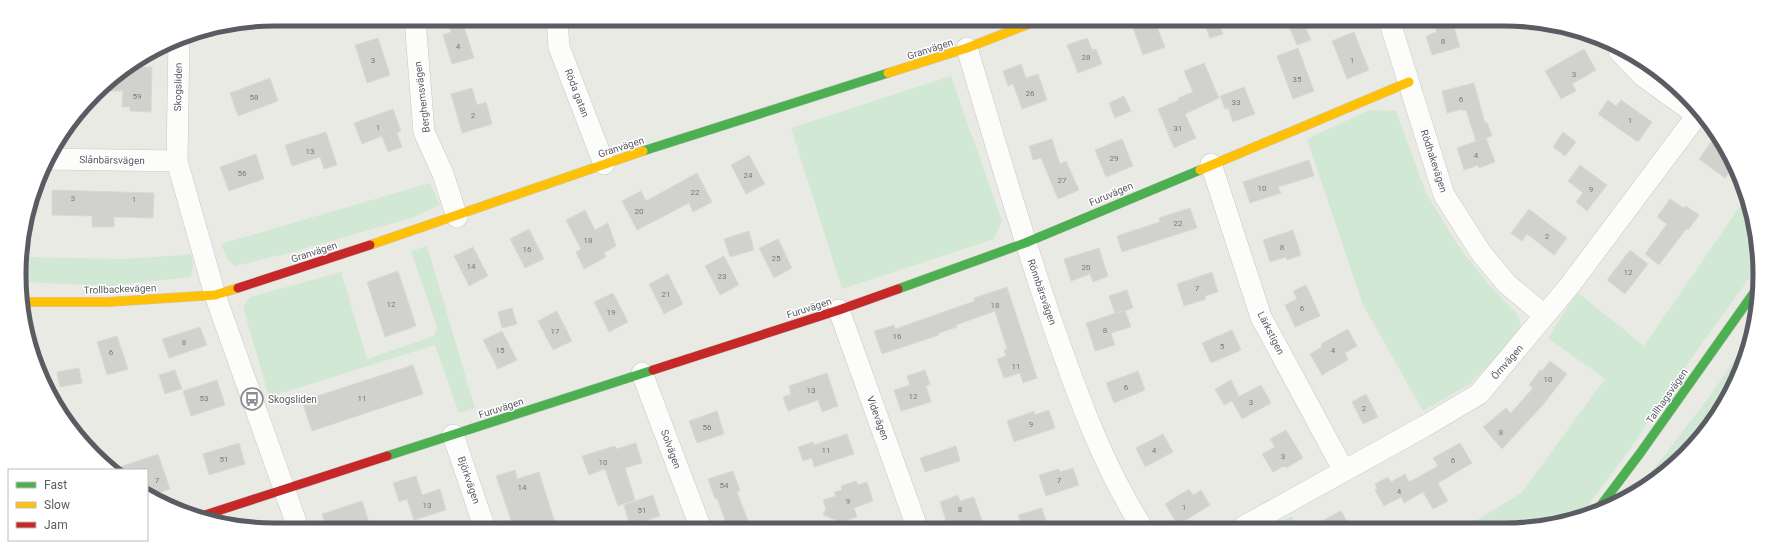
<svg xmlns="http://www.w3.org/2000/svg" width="1779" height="549" font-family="Roboto,sans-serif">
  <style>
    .green { fill: #d1e8d4 }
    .building { fill: #d1d1cd; stroke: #dad9d3 }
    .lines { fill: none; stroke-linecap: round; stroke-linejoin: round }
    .street-casing { stroke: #c7c7c7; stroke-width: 22 }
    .fast-casing { stroke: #c7c7c7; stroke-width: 10 }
    .slow-casing { stroke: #c7c7c7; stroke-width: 10 }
    .jam-casing { stroke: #c7c7c7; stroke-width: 10 }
    .street { stroke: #fcfcfb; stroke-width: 21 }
    .fast { stroke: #4caf50; stroke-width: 9 }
    .slow { stroke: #ffc107; stroke-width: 9 }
    .jam { stroke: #c62828; stroke-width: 9 }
    .labels { text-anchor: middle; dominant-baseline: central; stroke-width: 3; stroke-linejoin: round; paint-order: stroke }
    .number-label { font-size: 8px; fill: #797a7e }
    .street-label { font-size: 10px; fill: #5a5b63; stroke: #fff }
    .poi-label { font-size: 10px; fill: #5a5b63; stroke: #fff; text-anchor: start }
    .rim { fill: none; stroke: #5a5b63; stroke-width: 5 }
  </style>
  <rect width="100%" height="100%" fill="#eaeae4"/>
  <path class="green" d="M 951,76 L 1002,221 L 994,239 L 842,289 L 791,128 Z
    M 1369,110 L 1396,111 L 1426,193 L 1457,244 L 1489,285 L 1518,315 L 1522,332 L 1470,384 L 1423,411 L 1363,305 L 1307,139 Z
    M 430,183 L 440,205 L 411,218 L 293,252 L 235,266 L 227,259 L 221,244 Z
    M 1745,199 L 1755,225 L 1755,270 L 1668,391 L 1633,445 L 1580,516 L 1538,528 L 1464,528 L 1521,493 L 1605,379 L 1548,338 L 1577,292 L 1644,346 Z
    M 427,246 L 475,408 L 459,413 L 435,345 L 269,397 L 243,307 L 250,297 L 341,272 L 367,359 L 434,336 L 437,327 L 411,251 Z
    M 191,253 L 193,264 L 191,277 L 110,286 L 24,282 L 22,257 L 122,259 L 185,255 Z
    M 1749,340 L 1726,402 L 1673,466 L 1639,488 L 1706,401 Z
    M 1292,516 L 1297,527 L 1272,527 Z"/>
  <path class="building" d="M 447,20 L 462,20 L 474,58 L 452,64 L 443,35 L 451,32 Z
    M 1131,22 L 1155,22 L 1165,47 L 1143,55 Z
    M 1204,23 L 1219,23 L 1223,34 L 1210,38 Z
    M 1304,24 L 1311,40 L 1297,45 L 1290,29 Z
    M 1449,24 L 1453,24 L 1460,47 L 1432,55 L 1426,36 L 1437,32 L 1435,28 Z
    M 1354,32 L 1369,70 L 1347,79 L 1332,41 Z
    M 378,38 L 390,75 L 367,83 L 355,45 Z
    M 1087,38 L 1092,50 L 1096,49 L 1102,64 L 1078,73 L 1067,45 Z
    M 1298,48 L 1314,91 L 1293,99 L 1277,56 Z
    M 1584,49 L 1596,70 L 1572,84 L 1576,91 L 1561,99 L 1545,71 Z
    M 1204,63 L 1219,98 L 1185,114 L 1196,138 L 1174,148 L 1158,109 L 1179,100 L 1178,98 L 1193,92 L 1184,71 Z
    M 1021,64 L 1026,78 L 1038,74 L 1047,100 L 1022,109 L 1013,84 L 1008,86 L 1003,71 Z
    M 131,67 L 152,67 L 151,112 L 130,111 L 130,107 L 122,107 L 123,91 L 99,91 L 106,83 Z
    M 270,78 L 278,101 L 238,116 L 230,93 Z
    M 1474,83 L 1485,123 L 1487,122 L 1492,136 L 1486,138 L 1495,162 L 1479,168 L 1478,165 L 1464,170 L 1457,148 L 1485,138 L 1476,141 L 1466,110 L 1463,111 L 1463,109 L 1447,113 L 1442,91 Z
    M 1244,87 L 1255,114 L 1233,122 L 1228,108 L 1225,109 L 1220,96 Z
    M 472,88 L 477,105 L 486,102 L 492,124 L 462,133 L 451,94 Z
    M 1124,96 L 1131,111 L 1115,118 L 1109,103 Z
    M 1608,100 L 1616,106 L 1621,100 L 1652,122 L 1638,142 L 1598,114 Z
    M 393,109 L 401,131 L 397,133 L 402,147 L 388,152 L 382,136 L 362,144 L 354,123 Z
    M 326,132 L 337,165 L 324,169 L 320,157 L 292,166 L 285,145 Z
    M 1563,132 L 1576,142 L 1565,156 L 1553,147 Z
    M 1052,139 L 1060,164 L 1066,161 L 1079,190 L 1058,199 L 1041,158 L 1033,160 L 1029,146 Z
    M 1122,139 L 1133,166 L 1106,177 L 1095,150 Z
    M 1711,142 L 1725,152 L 1732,169 L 1725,178 L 1699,159 Z
    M 256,154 L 264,179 L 229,191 L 220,167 Z
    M 749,155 L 765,184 L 746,194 L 731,165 Z
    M 1309,160 L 1314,176 L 1278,187 L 1281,193 L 1250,203 L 1243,182 Z
    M 1580,165 L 1607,185 L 1587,211 L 1576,202 L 1583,193 L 1568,181 Z
    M 697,173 L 712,202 L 693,212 L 689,203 L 637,230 L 622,201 L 641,191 L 646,201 Z
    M 52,190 L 154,193 L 153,218 L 114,217 L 114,227 L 92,227 L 92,216 L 52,215 Z
    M 1670,199 L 1684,208 L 1686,206 L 1699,215 L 1688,230 L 1686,229 L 1659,265 L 1645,254 L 1667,224 L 1657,217 Z
    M 1190,208 L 1197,228 L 1122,252 L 1117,236 L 1160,222 L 1159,218 Z
    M 1529,209 L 1567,238 L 1554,255 L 1527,234 L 1522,241 L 1511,233 Z
    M 585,210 L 595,230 L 608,223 L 616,246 L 604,253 L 606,257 L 584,269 L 576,252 L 581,249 L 566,220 Z
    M 529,229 L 544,259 L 525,268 L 510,239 Z
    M 1293,230 L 1301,255 L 1287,260 L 1286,257 L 1270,262 L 1263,240 Z
    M 749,231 L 754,250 L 730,257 L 724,239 Z
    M 778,239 L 792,268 L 774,278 L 759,248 Z
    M 473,247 L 488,276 L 469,286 L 454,256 Z
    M 1099,248 L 1108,276 L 1093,282 L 1090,274 L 1071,281 L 1064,259 Z
    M 1630,250 L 1648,264 L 1625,294 L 1607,280 Z
    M 724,256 L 739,285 L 720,295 L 705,266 Z
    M 398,271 L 416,326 L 385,337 L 367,282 Z
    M 1212,272 L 1218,292 L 1205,296 L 1206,299 L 1184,306 L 1177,284 Z
    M 668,274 L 683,304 L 664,314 L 649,284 Z
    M 1306,285 L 1320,316 L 1295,327 L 1285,305 L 1297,299 L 1293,291 Z
    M 1007,287 L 1037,378 L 1023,383 L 1020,373 L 1004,378 L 997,359 L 1006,356 L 1004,350 L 1007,349 L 995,311 L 956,325 L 957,327 L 939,333 L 939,335 L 882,354 L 874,331 L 894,325 L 895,329 L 975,301 L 974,298 Z
    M 1127,290 L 1133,308 L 1115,314 L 1109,296 Z
    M 613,293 L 628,322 L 609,332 L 594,302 Z
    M 512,308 L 517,324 L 502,328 L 498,312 Z
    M 1125,310 L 1131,327 L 1111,333 L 1115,345 L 1095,351 L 1086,323 Z
    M 557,311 L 572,341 L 553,350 L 538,321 Z
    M 200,327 L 207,345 L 169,358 L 162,339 Z
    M 1348,329 L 1357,346 L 1345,353 L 1348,360 L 1322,375 L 1310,354 L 1322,347 L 1321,344 Z
    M 1232,330 L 1241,350 L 1211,363 L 1202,343 Z
    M 502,331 L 517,360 L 498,369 L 483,340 Z
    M 117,336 L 128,369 L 107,375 L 97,342 Z
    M 1550,361 L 1567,374 L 1542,406 L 1502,449 L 1483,427 L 1506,408 L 1511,413 L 1533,388 L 1529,385 L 1540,370 L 1542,371 Z
    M 413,365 L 423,394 L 312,431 L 302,401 Z
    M 79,368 L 82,383 L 60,387 L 57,372 Z
    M 175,370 L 182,389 L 165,394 L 159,375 Z
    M 925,370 L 930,384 L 926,386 L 931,402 L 901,411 L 894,390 L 910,385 L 907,376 Z
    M 1138,371 L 1145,390 L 1114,403 L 1106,383 Z
    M 827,373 L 838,406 L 822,412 L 818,400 L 788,411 L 783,397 L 791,394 L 789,386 Z
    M 217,380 L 225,405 L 191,416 L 183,391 Z
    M 1231,380 L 1239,396 L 1236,398 L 1261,385 L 1271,403 L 1242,419 L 1232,401 L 1224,405 L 1215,389 Z
    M 1366,394 L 1378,417 L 1363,424 L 1352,402 Z
    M 1049,410 L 1055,428 L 1014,442 L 1007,421 L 1034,411 L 1035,415 Z
    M 717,411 L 724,434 L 697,443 L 689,421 Z
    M 1286,430 L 1303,458 L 1286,468 L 1284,466 L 1273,472 L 1262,454 L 1275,447 L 1270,439 Z
    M 847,434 L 854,454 L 814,467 L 812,458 L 803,461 L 798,447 L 813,442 L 814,445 Z
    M 1163,434 L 1173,452 L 1145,467 L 1136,448 Z
    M 239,443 L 245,464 L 209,475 L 203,454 Z
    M 636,443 L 642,463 L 625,468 L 635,500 L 618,506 L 605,469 L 589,475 L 582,456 L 615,446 L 616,449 Z
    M 1460,443 L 1472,463 L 1438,483 L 1448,501 L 1433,509 L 1423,492 L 1404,503 L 1401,497 L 1384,506 L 1375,490 L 1377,489 L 1375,484 L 1388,477 L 1391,482 L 1405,474 L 1409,482 L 1438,466 L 1433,458 Z
    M 956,446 L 960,461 L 925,472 L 920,458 Z
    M 158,454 L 170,489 L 152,495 L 147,493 L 147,470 L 120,470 L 120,467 Z
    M 1073,468 L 1079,485 L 1046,496 L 1039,475 L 1059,469 L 1060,472 Z
    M 515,470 L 517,479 L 539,472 L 556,526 L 513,526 L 496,476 Z
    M 733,471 L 740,491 L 737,492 L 750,526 L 727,526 L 717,498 L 715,499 L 708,479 Z
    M 416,476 L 422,495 L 440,489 L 446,510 L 414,520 L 407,499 L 399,502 L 393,483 Z
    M 856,481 L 858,485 L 867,482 L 873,501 L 854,508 L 857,517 L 841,522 L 823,515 L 826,509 L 823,500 L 836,496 L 834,492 L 842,490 L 841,486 Z
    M 1189,489 L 1193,495 L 1201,490 L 1210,505 L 1178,525 L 1165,504 Z
    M 653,495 L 660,516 L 630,526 L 624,505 Z
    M 958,495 L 960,501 L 974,497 L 984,527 L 948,527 L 940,502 Z
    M 362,501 L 370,525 L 326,525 L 322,514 Z
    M 1042,508 L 1048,527 L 1022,527 L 1018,515 Z
    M 1341,511 L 1350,527 L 1310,527 Z"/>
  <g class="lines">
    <g class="street-casing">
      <path id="street" d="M 415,20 L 424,132 L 443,174 L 457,217
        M 557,20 L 559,47 L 604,164
        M 1390,23 L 1444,195 L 1481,253 L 1507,284 L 1544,315
        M 179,38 L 177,161 L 215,295 L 297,525
        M 967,48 C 995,142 1022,236 1054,328 C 1078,396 1103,466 1142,527
        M 1619,51 L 1643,76 L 1697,115
        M 47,159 L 177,161
        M 1211,164 L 1261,317 L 1344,471
        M 839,310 L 917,527
        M 642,373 L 700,526
        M 453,435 L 484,526
        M 1243,527 L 1425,426 L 1479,394 L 1570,285 L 1698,114"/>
    </g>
    <g class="fast-casing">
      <path id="fast" d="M 643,151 L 888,73
        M 898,289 L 1025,243 L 1200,170
        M 387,456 L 653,370
        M 1596,512 L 1641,452 L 1755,291"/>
    </g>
    <g class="slow-casing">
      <path id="slow" d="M 888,73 L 967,48 L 1034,22
        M 1200,170 L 1409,82
        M 370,245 L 643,151
        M 25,302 L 108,302 L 215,295 L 238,288"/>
    </g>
    <g class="jam-casing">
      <path id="jam" d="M 238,288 L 370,245
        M 653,370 L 839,310 L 898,289
        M 202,516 L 387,456"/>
    </g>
    <use href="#street" class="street"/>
    <use href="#fast" class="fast"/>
    <use href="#slow" class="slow"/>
    <use href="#jam" class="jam"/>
  </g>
  <defs>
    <g id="bus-ring" transform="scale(1.15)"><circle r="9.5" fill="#fff" stroke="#8c8d90" stroke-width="1.5"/><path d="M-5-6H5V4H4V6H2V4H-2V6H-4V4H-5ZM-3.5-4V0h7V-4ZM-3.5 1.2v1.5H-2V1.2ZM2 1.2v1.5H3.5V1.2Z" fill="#8c8d90"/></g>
  </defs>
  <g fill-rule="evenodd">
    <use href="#bus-ring" x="252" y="399"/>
  </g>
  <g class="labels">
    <g class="number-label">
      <text x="1443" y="41">8</text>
      <text x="458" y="46">4</text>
      <text x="1086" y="57">28</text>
      <text x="373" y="60">3</text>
      <text x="1352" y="60">1</text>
      <text x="1574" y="74">3</text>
      <text x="1297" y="79">35</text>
      <text x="1030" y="93">26</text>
      <text x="137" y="96">59</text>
      <text x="254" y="97">58</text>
      <text x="1461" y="99">6</text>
      <text x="1236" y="102">33</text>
      <text x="473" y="115">2</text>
      <text x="1630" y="120">1</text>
      <text x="378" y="127">1</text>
      <text x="1178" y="128">31</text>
      <text x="310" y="151">13</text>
      <text x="1476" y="155">4</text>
      <text x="1114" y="158">29</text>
      <text x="242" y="173">56</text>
      <text x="748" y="175">24</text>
      <text x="1062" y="180">27</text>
      <text x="1262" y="188">10</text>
      <text x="1591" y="189">9</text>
      <text x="695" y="192">22</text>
      <text x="73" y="198">3</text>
      <text x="134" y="199">1</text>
      <text x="639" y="211">20</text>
      <text x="1178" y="223">22</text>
      <text x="1547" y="236">2</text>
      <text x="588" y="240">18</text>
      <text x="1282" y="247">8</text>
      <text x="527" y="249">16</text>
      <text x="776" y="258">25</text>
      <text x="471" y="266">14</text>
      <text x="1086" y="267">20</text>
      <text x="1628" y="272">12</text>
      <text x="722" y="276">23</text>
      <text x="1197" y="288">7</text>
      <text x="666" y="294">21</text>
      <text x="391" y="304">12</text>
      <text x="995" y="305">18</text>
      <text x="1302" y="308">6</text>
      <text x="611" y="312">19</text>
      <text x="1105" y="330">8</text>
      <text x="555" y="331">17</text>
      <text x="897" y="336">16</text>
      <text x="184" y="342">8</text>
      <text x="1222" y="346">5</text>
      <text x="500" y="350">15</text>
      <text x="1333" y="350">4</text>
      <text x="111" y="352">6</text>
      <text x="1016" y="366">11</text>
      <text x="1548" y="379">10</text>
      <text x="1126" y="387">6</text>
      <text x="811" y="390">13</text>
      <text x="913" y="396">12</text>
      <text x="204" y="398">53</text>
      <text x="362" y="398">11</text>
      <text x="1251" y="402">3</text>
      <text x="1364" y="408">2</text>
      <text x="1031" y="424">9</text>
      <text x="707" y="427">56</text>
      <text x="1501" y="432">8</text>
      <text x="826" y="450">11</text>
      <text x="1154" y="450">4</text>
      <text x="1283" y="456">3</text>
      <text x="224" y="459">51</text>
      <text x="1453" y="460">6</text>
      <text x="603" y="462">10</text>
      <text x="157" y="480">7</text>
      <text x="1059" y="480">7</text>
      <text x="724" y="485">54</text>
      <text x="522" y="487">14</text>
      <text x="1399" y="491">4</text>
      <text x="848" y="501">9</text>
      <text x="427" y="505">13</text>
      <text x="1184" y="507">1</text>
      <text x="960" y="509">8</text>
      <text x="642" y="510">51</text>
    </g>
    <g class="street-label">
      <text transform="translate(930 49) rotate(-18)">Granvägen</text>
      <text transform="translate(178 87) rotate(-89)">Skogsliden</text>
      <text transform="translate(577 93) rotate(69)">Röda gatan</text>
      <text transform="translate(422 97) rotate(-97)">Berghemsvägen</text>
      <text transform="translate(621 147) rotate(-18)">Granvägen</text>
      <text transform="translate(112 160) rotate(1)">Slånbärsvägen</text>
      <text transform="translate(1434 161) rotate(72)">Rödhakevägen</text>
      <text transform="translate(1111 194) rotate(-23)">Furuvägen</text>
      <text transform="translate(314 252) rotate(-18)">Granvägen</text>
      <text transform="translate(120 289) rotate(-2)">Trollbackevägen</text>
      <text transform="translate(1042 292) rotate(71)">Rönnbärsvägen</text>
      <text transform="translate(809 308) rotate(-18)">Furuvägen</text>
      <text transform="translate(1271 333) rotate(63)">Lärkstigen</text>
      <text transform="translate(1507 362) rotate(-49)">Örnvägen</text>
      <text transform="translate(1667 396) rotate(-55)">Tallhagsvägen</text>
      <text transform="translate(501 408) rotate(-18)">Furuvägen</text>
      <text transform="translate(878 418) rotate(70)">Videvägen</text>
      <text transform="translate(671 449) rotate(70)">Solvägen</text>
      <text transform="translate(469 480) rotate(71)">Björkvägen</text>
    </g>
    <g class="poi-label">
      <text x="268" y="399">Skogsliden</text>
    </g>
  </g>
  <path d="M0 0H1779V549H0ZM274 26H1505A248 248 0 0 1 1753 274V275A248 248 0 0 1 1505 523H274A248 248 0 0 1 26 275V274A248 248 0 0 1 274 26Z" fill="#fff" fill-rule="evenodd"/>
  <path class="rim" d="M274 26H1505A248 248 0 0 1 1753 274V275A248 248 0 0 1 1505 523H274A248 248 0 0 1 26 275V274A248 248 0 0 1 274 26Z"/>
  <rect x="8" y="469" width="140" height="72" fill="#ffffff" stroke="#bdbdc1"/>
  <rect x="16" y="482" width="20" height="6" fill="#4caf50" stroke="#bdbdc1"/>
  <text x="44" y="489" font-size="12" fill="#5a5b63">Fast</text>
  <rect x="16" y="502" width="20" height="6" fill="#ffc107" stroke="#bdbdc1"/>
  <text x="44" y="509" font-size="12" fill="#5a5b63">Slow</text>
  <rect x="16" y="522" width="20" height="6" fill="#c62828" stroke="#bdbdc1"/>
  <text x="44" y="529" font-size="12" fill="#5a5b63">Jam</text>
</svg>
